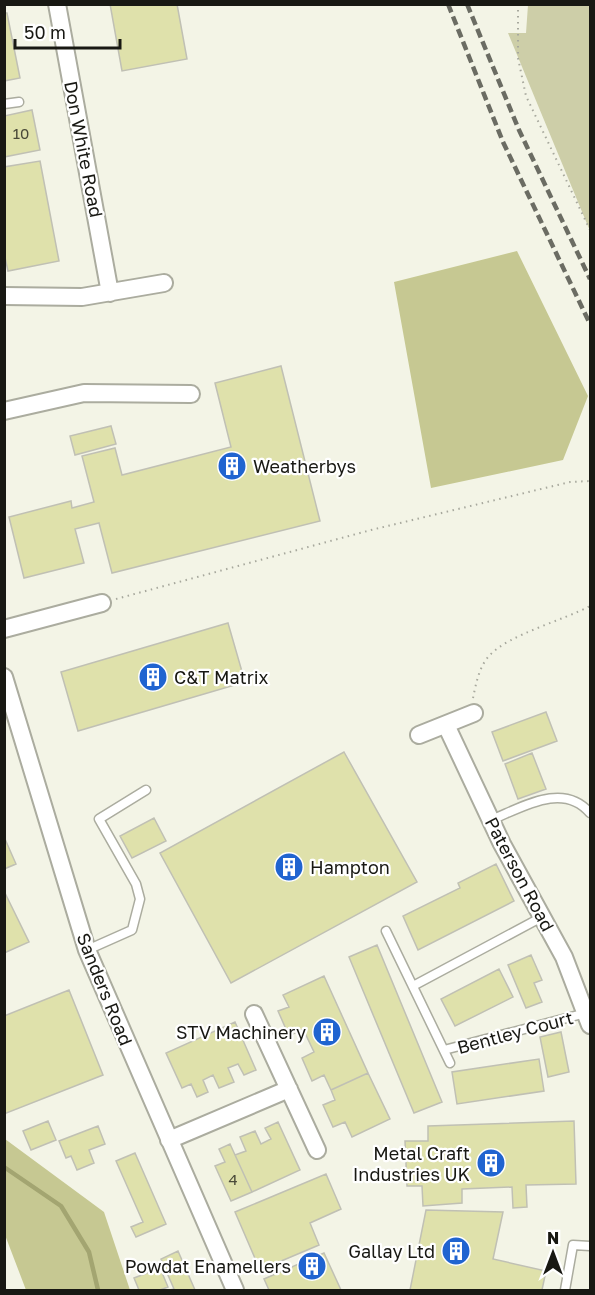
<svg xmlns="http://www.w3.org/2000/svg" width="595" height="1295" font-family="'Golos Text',sans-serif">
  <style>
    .green { fill: #cdcea8 }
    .forest { fill: #c6c892 }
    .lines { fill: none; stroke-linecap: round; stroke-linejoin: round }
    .stream { stroke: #a3a571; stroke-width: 4.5 }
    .building { fill: #dfe1ab; stroke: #c0c0b4; stroke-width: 1.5 }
    .service-casing { stroke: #abac9f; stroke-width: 11 }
    .minor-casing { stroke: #abac9f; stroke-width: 20 }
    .path { stroke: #a7a89d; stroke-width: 2; stroke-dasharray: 1.5 4.5; stroke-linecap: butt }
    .service { stroke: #fff; stroke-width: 8 }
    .minor { stroke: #fff; stroke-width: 16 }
    .rail { stroke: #6b6c63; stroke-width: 4.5; stroke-dasharray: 9 4.5; stroke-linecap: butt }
    .labels { text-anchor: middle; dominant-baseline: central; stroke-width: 4.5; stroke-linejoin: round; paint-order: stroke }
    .number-label { font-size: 15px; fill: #4a4a39 }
    .street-label { font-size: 18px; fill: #181813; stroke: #fff }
    .poi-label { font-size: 18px; fill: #181813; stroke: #fff; text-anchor: end }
  </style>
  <rect width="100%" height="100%" fill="#f3f4e6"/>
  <path class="green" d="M 528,5 L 590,5 L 590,231 L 508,33 L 526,33 Z"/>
  <path class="forest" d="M 517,251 L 588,396 L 563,460 L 431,488 L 394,282 Z
    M 5,1139 L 104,1212 L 130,1290 L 26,1290 L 5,1235 Z"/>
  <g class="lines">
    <path class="stream" d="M 4,1167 L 61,1206 L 89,1252 L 98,1290"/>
  </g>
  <path class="building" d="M 110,4 L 177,4 L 187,59 L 122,71 Z
    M 4,13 L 7,13 L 20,78 L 4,81 Z
    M 32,110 L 40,150 L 4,157 L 4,116 Z
    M 40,161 L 59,261 L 8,271 L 4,253 L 4,167 Z
    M 281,366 L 320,521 L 112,573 L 99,523 L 75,529 L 84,563 L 24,578 L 9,517 L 71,501 L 72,508 L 94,502 L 82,456 L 115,448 L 122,475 L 231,447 L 215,383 Z
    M 111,426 L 116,444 L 75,455 L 70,436 Z
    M 228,623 L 245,682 L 78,731 L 61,672 Z
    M 546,712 L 557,741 L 503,761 L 492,732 Z
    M 344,752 L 417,882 L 231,983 L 160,853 Z
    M 532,753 L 546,789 L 518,799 L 505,764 Z
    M 154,818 L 166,841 L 132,858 L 120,836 Z
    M 5,839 L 16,864 L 4,869 L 4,839 Z
    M 496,864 L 514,901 L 418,950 L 403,916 L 460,888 L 458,883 Z
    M 4,891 L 29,942 L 4,953 Z
    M 377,945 L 442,1102 L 414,1113 L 349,957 Z
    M 531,955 L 542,980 L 534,983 L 542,1002 L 526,1008 L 508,965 Z
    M 499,969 L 513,997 L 455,1026 L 441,999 Z
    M 324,976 L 368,1073 L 331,1090 L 324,1075 L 312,1081 L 302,1058 L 314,1052 L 303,1029 L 289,1036 L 278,1011 L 289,1007 L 283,995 Z
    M 69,990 L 103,1075 L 4,1114 L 4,1016 Z
    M 235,1022 L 256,1070 L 244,1075 L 238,1064 L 228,1068 L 234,1082 L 219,1088 L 213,1075 L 203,1080 L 208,1092 L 197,1097 L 191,1084 L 182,1088 L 166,1053 Z
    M 561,1032 L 569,1072 L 548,1077 L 540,1037 Z
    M 539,1059 L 544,1091 L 457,1104 L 452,1072 Z
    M 368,1073 L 390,1119 L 352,1137 L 345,1122 L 333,1127 L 323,1105 L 335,1100 L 331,1090 Z
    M 48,1121 L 56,1140 L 31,1150 L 23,1131 Z
    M 574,1121 L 576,1184 L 526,1185 L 527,1207 L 513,1208 L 512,1187 L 462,1189 L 462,1203 L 423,1206 L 422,1186 L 407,1186 L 405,1141 L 428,1141 L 428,1126 Z
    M 278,1122 L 300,1170 L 252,1192 L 235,1155 L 246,1151 L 240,1137 L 255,1131 L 261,1144 L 271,1139 L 265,1128 Z
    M 98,1126 L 105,1144 L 89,1150 L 94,1163 L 77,1170 L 71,1156 L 66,1158 L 59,1141 Z
    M 230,1144 L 252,1192 L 231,1201 L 215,1166 L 225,1162 L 219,1149 Z
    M 135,1153 L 166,1224 L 136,1237 L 131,1227 L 143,1222 L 116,1161 Z
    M 326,1174 L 341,1209 L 310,1223 L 319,1245 L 260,1270 L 235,1212 Z
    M 426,1210 L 503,1212 L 493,1259 L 546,1271 L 542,1290 L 410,1290 Z
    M 178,1251 L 195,1290 L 170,1290 L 174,1289 L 161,1259 Z
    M 324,1253 L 341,1290 L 269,1290 L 264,1279 Z
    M 160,1268 L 168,1287 L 160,1290 L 139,1290 L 134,1278 Z"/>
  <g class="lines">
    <g class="service-casing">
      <path id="service" d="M 4,104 L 19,102
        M 491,820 C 521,808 563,781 590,813
        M 386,931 L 450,1063
        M 87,950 L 132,930 L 140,899 L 136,884 L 99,819 L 146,790
        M 413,986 L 542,917
        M 444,1050 L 586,1013
        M 565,1290 L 573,1245 L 590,1246"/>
    </g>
    <g class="minor-casing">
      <path id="minor" d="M 57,4 L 110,293
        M 4,296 L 82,297 L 164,283
        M 4,411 L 84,393 L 191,394
        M 4,629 L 102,603
        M 4,677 L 87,950 L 235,1290
        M 446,725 L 502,844 L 564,957 L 590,1025
        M 419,735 L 474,713
        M 254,1014 L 317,1150
        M 169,1140 L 289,1089"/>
    </g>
    <path class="path" d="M 518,4 L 518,58 L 526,96 L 590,230
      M 116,599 L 371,530 L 570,482 L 590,481
      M 473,698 C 476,684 479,666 490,655 C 508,635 564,620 590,606"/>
    <use href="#service" class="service"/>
    <use href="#minor" class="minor"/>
    <path class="rail" d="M 448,4 L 503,142 L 590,324
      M 467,4 L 519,130 L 590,279"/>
  </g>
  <defs>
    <g id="building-disc" transform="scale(1.5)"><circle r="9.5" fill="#2064d0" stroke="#fff"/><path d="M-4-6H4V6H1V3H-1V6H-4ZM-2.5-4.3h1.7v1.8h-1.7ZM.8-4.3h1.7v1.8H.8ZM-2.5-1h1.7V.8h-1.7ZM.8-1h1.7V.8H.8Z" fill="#fff"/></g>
  </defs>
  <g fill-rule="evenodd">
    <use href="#building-disc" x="232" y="466"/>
    <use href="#building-disc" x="153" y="677"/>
    <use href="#building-disc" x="289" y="867"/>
    <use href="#building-disc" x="327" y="1032"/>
    <use href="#building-disc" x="491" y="1163"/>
    <use href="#building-disc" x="456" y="1251"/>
    <use href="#building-disc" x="312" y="1266"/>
  </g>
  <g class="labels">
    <g class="number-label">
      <text x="21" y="133">10</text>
      <text x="233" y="1179">4</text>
    </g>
    <g class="street-label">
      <text transform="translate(84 149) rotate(79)">Don White Road</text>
      <text transform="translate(520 874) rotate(62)">Paterson Road</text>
      <text transform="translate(105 989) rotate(68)">Sanders Road</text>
      <text transform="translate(515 1032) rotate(-15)">Bentley Court</text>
    </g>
    <g class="poi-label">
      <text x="253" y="466" text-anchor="start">Weatherbys</text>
      <text x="174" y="677" text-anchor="start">C&amp;T Matrix</text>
      <text x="310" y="867" text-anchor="start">Hampton</text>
      <text x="306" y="1032">STV Machinery</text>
      <text x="470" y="1153">Metal Craft<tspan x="470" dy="21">Industries UK</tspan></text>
      <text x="435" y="1251">Gallay Ltd</text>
      <text x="291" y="1266">Powdat Enamellers</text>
    </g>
  </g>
  <rect width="595" height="1295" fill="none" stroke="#181813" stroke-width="12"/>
  <g transform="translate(553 1253)" stroke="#ffffff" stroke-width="4.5" paint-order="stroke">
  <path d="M0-4.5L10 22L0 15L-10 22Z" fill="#181813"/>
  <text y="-9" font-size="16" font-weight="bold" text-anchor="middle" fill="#181813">N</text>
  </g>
  <path d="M15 39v9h105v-9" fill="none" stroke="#181813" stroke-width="3"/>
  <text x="24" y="39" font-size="18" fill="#181813" stroke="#ffffff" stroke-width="4.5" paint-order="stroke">50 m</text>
</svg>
